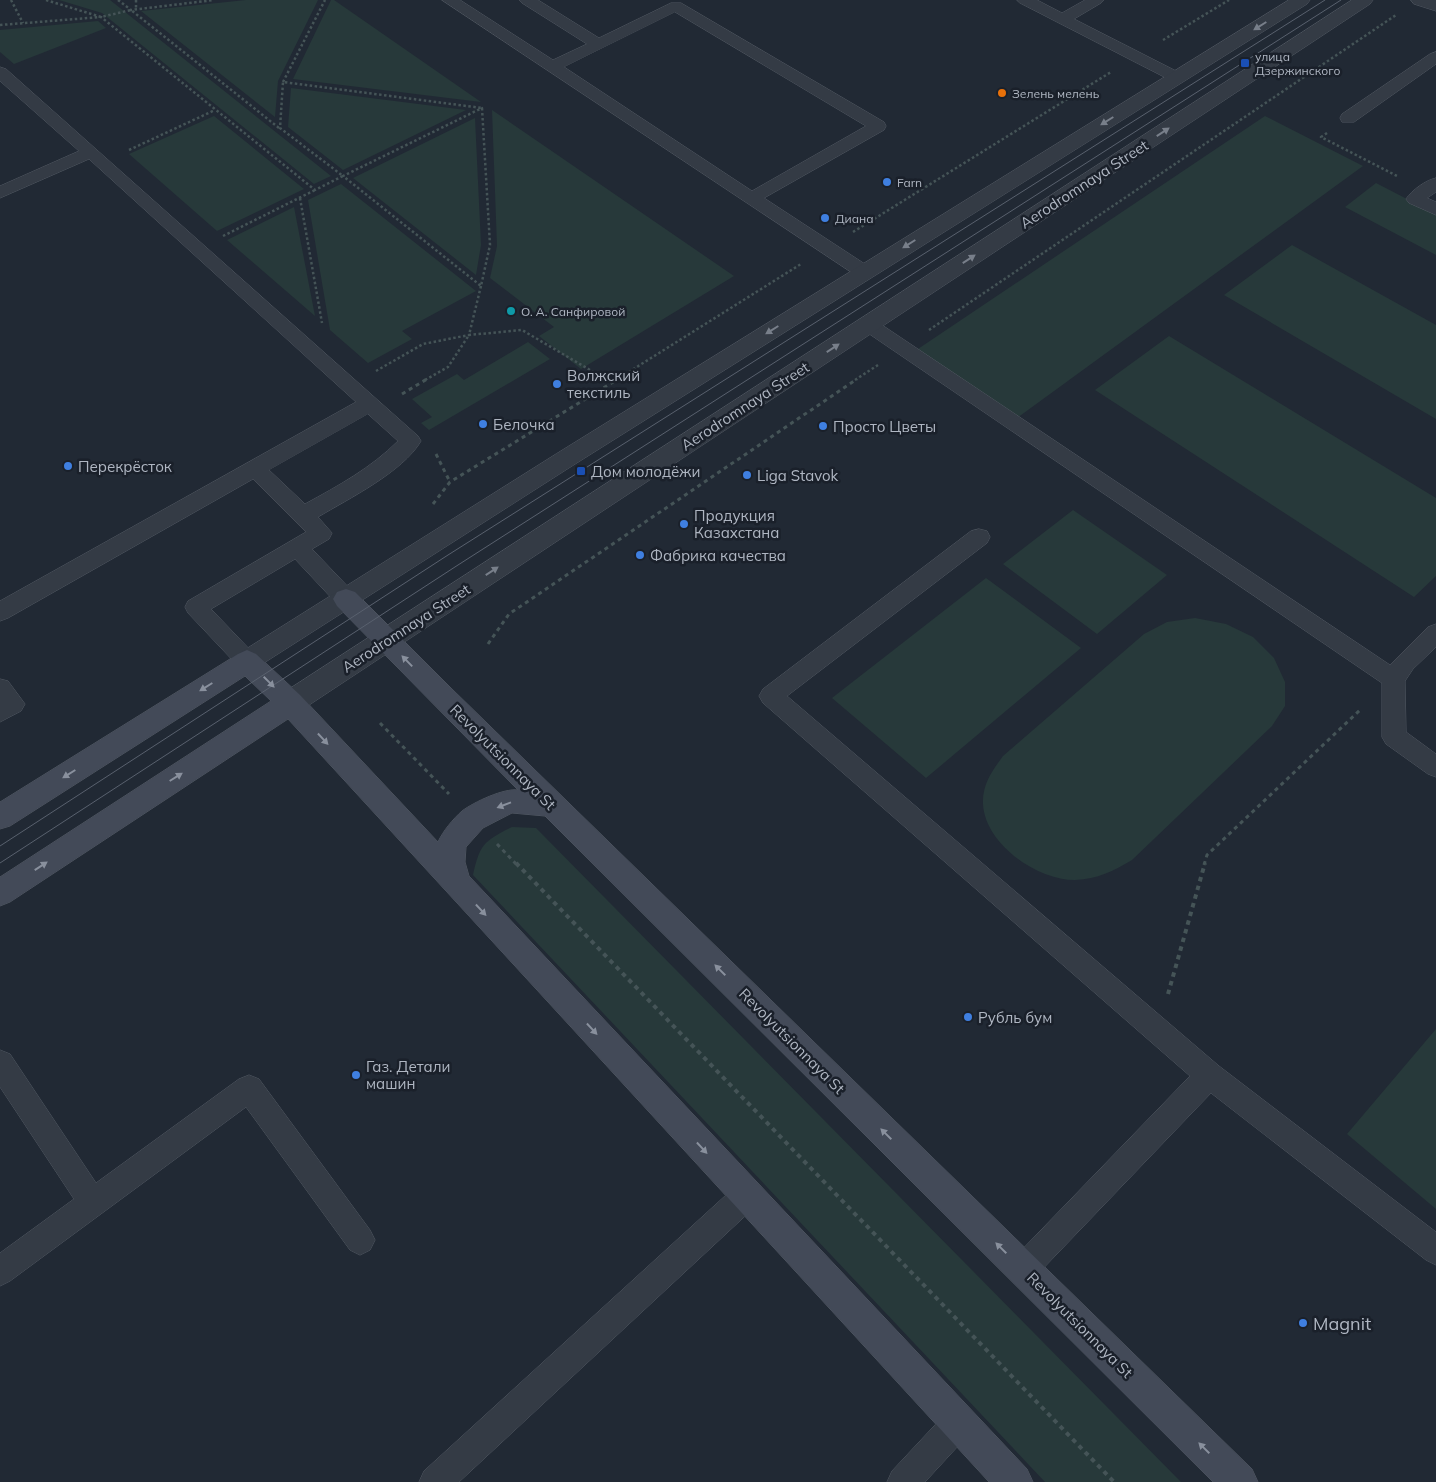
<svg xmlns="http://www.w3.org/2000/svg" width="1436" height="1482" font-family="Mulish,sans-serif">
  <style>
    .green { fill: #27393a }
    .lines { fill: none; stroke-linecap: round; stroke-linejoin: round }
    .service-casing { stroke: #525963; stroke-width: 1 }
    .minor-casing { stroke: #525963; stroke-width: 1 }
    .tertiary-casing { stroke: #525963; stroke-width: 1 }
    .secondary-casing { stroke: #525963; stroke-width: 1 }
    .path-far2 { stroke: #455457; stroke-width: 2.5; stroke-dasharray: 2.5 2.5; stroke-linecap: butt }
    .path-far1 { stroke: #455457; stroke-width: 3; stroke-dasharray: 4 4; stroke-linecap: butt }
    .path { stroke: #455457; stroke-width: 4; stroke-dasharray: 4.5 4.5; stroke-linecap: butt }
    .service { fill: #343b45; fill-rule: evenodd }
    .minor { fill: #343b45; fill-rule: evenodd }
    .tertiary { fill: #343b45; fill-rule: evenodd }
    .secondary { fill: #434a58; fill-rule: evenodd }
    .tram { stroke: #59616e; stroke-width: 1 }
    .oneway { fill: #787f8a }
    .oneway2 { fill: #89909d }
    .transit-dot { fill: #1a4fb4; stroke: #1a202a; stroke-width: 2 }
    .food-dot { fill: #e8710a; stroke: #1a202a; stroke-width: 2 }
    .shop-dot { fill: #3f7fe0; stroke: #1a202a; stroke-width: 2 }
    .culture-dot { fill: #0f9aa8; stroke: #1a202a; stroke-width: 2 }
    .labels { text-anchor: middle; dominant-baseline: central; stroke-width: 5; stroke-linejoin: round; paint-order: stroke }
    .far-poi-label { font-size: 12px; fill: #afb6c2; stroke: #1a202a; text-anchor: start }
    .street-label { font-size: 15px; fill: #afb6c2; stroke: #1a202a }
    .poi-label { font-size: 15px; fill: #afb6c2; stroke: #1a202a; text-anchor: start }
    .near-poi-label { font-size: 18px; fill: #afb6c2; stroke: #1a202a; text-anchor: start }
  </style>
  <rect width="100%" height="100%" fill="#212934"/>
  <path class="green" d="M 59,0 L 110,0 L 331,176 L 314,184 L 102,13 Z
    M 246,0 L 318,0 L 278,81 L 275,117 L 141,11 Z
    M 331,0 L 334,0 L 481,102 L 293,79 Z
    M 98,21 L 106,28 L 14,64 L 0,52 L 0,30 Z
    M 291,88 L 466,110 L 343,170 L 288,127 Z
    M 492,110 L 734,276 L 581,369 L 539,336 L 554,327 L 490,278 L 497,246 Z
    M 214,116 L 304,189 L 217,231 L 129,154 Z
    M 1265,116 L 1363,166 L 1010,423 L 909,355 Z
    M 475,118 L 481,245 L 476,275 L 353,178 Z
    M 1376,183 L 1436,214 L 1436,255 L 1345,207 Z
    M 341,184 L 476,291 L 402,331 L 412,339 L 368,363 L 330,330 L 308,200 Z
    M 294,207 L 315,316 L 227,240 Z
    M 1292,245 L 1436,325 L 1436,419 L 1224,295 Z
    M 1169,336 L 1436,498 L 1436,576 L 1414,597 L 1095,390 Z
    M 528,342 L 550,359 L 429,430 L 421,423 L 432,417 L 412,399 L 457,374 L 464,380 Z
    M 1073,510 L 1167,575 L 1097,634 L 1003,564 Z
    M 986,578 L 1081,648 L 926,778 L 832,698 Z
    M 1195,618 L 1226,624 L 1253,637 L 1274,658 L 1285,682 L 1285,706 L 1272,726 L 1132,860 C 1113,871 1098,879 1075,880 C 1037,880 985,844 983,804 C 982,784 993,770 1003,756 L 1144,634 L 1167,622 Z
    M 512,827 L 536,828 L 1181,1482 L 1045,1482 L 473,875 C 480,844 484,841 512,827 Z
    M 1436,1029 L 1436,1209 L 1347,1134 Z"/>
  <g class="lines">
    <g class="service-casing">
      <path id="service" d="M 442,0 L 460,0 L 553,60 L 587,44 L 522,3 L 519,0 L 538,0 L 599,38 L 671,3 L 681,3 L 884,122 L 886,126 L 884,130 L 764,198 L 871,268 L 873,272 L 871,276 L 864,278 L 857,276 ZM 675,12 L 866,126 L 752,191 L 564,67 Z
        M 1017,0 L 1037,0 L 1062,13 L 1085,0 L 1104,0 L 1101,3 L 1074,19 L 1184,75 L 1186,78 L 1184,81 L 1172,81 L 1020,3 Z
        M 1436,52 L 1436,64 L 1354,122 L 1342,122 L 1340,118 L 1342,114 L 1430,54 Z
        M 0,67 L 6,69 L 418,436 L 421,441 C 403,472 348,499 318,517 L 332,533 L 329,539 L 312,549 L 354,593 L 357,599 L 354,605 L 346,608 L 338,605 L 295,559 L 211,609 L 255,655 L 258,661 L 255,667 L 247,670 L 239,667 L 188,613 L 185,607 L 188,601 L 306,532 L 253,479 L 8,618 L 0,621 L 0,601 L 356,402 L 89,159 L 0,198 L 0,186 L 79,151 L 0,81 ZM 368,414 L 398,441 C 371,468 338,486 305,504 L 269,470 Z
        M 1436,178 L 1436,192 L 1427,198 L 1436,202 L 1436,215 L 1409,203 L 1406,199 C 1412,190 1426,180 1436,178 Z
        M 869,319 L 876,321 L 1390,665 L 1428,627 L 1436,624 L 1436,647 L 1413,669 L 1405,681 L 1406,732 L 1436,754 L 1436,777 L 1428,774 L 1386,744 L 1382,737 L 1382,683 L 862,329 L 859,325 L 862,321 Z
        M 979,529 L 987,531 L 990,537 L 987,543 L 787,696 L 1219,1066 L 1436,1232 L 1436,1265 L 1426,1260 L 1211,1093 L 1033,1279 L 1023,1284 L 1013,1279 L 1008,1269 L 1013,1259 L 1190,1076 L 763,703 L 759,696 L 763,689 L 971,531 Z
        M 0,679 L 8,681 L 25,704 L 21,711 L 0,722 Z
        M 0,1050 L 10,1054 L 96,1183 L 239,1079 L 249,1075 L 259,1079 L 370,1230 L 375,1240 L 370,1250 L 360,1255 L 350,1250 L 246,1107 L 10,1281 L 0,1286 L 0,1253 L 74,1199 L 0,1087 Z
        M 747,1181 L 757,1185 L 761,1195 L 757,1205 L 459,1482 L 419,1482 L 424,1471 L 737,1185 Z
        M 959,1406 L 970,1411 L 975,1422 L 970,1433 L 925,1482 L 887,1482 L 892,1471 L 948,1411 Z"/>
    </g>
    <g class="minor-casing">
      <path id="minor" d="M 1411,0 L 1436,0 L 1436,11 L 1414,4 Z"/>
    </g>
    <g class="tertiary-casing">
      <path id="tertiary" d="M 1289,0 L 1310,0 L 1307,4 L 572,466 L 256,668 L 247,672 L 238,668 L 234,661 L 238,654 L 556,454 Z
        M 1352,0 L 1373,0 L 1370,4 L 300,711 L 290,714 L 280,711 L 276,703 L 280,695 Z"/>
    </g>
    <g class="secondary-casing">
      <path id="secondary" d="M 346,589 L 355,592 L 451,688 L 1252,1469 L 1258,1482 L 1213,1482 L 545,816 L 512,813 L 483,828 L 466,847 L 465,862 L 469,876 L 1027,1469 L 1033,1482 L 989,1482 L 288,719 L 10,902 L 0,906 L 0,877 L 271,701 L 245,676 L 10,826 L 0,829 L 0,802 L 238,654 L 247,650 L 256,654 L 300,695 L 438,842 C 443,831 453,819 462,811 C 474,802 504,788 518,790 L 337,606 L 333,599 L 337,592 Z"/>
    </g>
    <path class="path-far2" d="M 11,0 L 23,23
      M 46,0 L 101,17 L 131,10 L 279,128
      M 118,0 L 131,10 L 214,0
      M 136,0 L 136,8
      M 0,25 L 101,17 L 315,190 L 343,176 L 280,128 L 283,82 L 482,108
      M 1163,40 L 1229,0
      M 283,82 L 325,0
      M 482,108 L 490,245 L 481,286 L 343,176 Z
      M 1327,133 L 1321,137 L 1399,177
      M 129,150 L 215,110
      M 300,198 L 322,323
      M 853,232 L 1111,72
      M 223,236 L 315,190
      M 481,286 L 469,335 L 522,330 L 607,380
      M 929,330 L 1396,15
      M 376,371 L 423,344 L 469,335
      M 425,380 L 448,367 L 469,335
      M 616,380 L 801,264
      M 855,380 L 878,365"/>
    <path class="path-far1" d="M 605,379 L 612,383
      M 402,394 L 427,379
      M 436,454 L 450,482
      M 433,504 L 450,482 L 618,379
      M 488,644 L 509,614 L 857,379
      M 380,723 L 449,794
      M 497,844 L 517,865
      M 1204,865 L 1207,855 L 1361,709"/>
    <path class="path" d="M 516,863 L 1114,1482
      M 1168,994 L 1205,863"/>
    <use href="#service" class="service"/>
    <use href="#minor" class="minor"/>
    <use href="#tertiary" class="tertiary"/>
    <use href="#secondary" class="secondary"/>
    <path class="tram" d="M 0,846 L 448,555 L 1325,0
      M 0,863 L 458,565 L 1341,0"/>
  </g>
  <defs><path id="oneway-solid" d="M-6-.8H1V-3.2L6.5 0L1 3.2V.8H-6Z" transform="scale(1.25)"/></defs>
  <g class="oneway">
    <use href="#oneway-solid" transform="translate(1260 26) rotate(148)"/>
    <use href="#oneway-solid" transform="translate(1107 121) rotate(148)"/>
    <use href="#oneway-solid" transform="translate(1163 132) rotate(-33)"/>
    <use href="#oneway-solid" transform="translate(909 244) rotate(148)"/>
    <use href="#oneway-solid" transform="translate(969 259) rotate(-33)"/>
    <use href="#oneway-solid" transform="translate(772 330) rotate(148)"/>
    <use href="#oneway-solid" transform="translate(833 348) rotate(-33)"/>
    <use href="#oneway-solid" transform="translate(492 571) rotate(-33)"/>
  </g>
  <g class="oneway2">
    <use href="#oneway-solid" transform="translate(407 661) rotate(-134)"/>
    <use href="#oneway-solid" transform="translate(269 682) rotate(45)"/>
    <use href="#oneway-solid" transform="translate(206 687) rotate(148)"/>
    <use href="#oneway-solid" transform="translate(323 739) rotate(47)"/>
    <use href="#oneway-solid" transform="translate(69 774) rotate(148)"/>
    <use href="#oneway-solid" transform="translate(176 777) rotate(-32)"/>
    <use href="#oneway-solid" transform="translate(504 805) rotate(159)"/>
    <use href="#oneway-solid" transform="translate(41 866) rotate(-33)"/>
    <use href="#oneway-solid" transform="translate(481 910) rotate(47)"/>
    <use href="#oneway-solid" transform="translate(720 970) rotate(-135)"/>
    <use href="#oneway-solid" transform="translate(592 1029) rotate(47)"/>
    <use href="#oneway-solid" transform="translate(886 1134) rotate(-135)"/>
    <use href="#oneway-solid" transform="translate(702 1148) rotate(47)"/>
    <use href="#oneway-solid" transform="translate(1001 1248) rotate(-135)"/>
    <use href="#oneway-solid" transform="translate(1204 1448) rotate(-135)"/>
  </g>
  <g class="transit-dot">
    <rect x="1240" y="58" width="10" height="10" rx="2.5"/>
    <rect x="576" y="466" width="10" height="10" rx="2.5"/>
  </g>
  <circle class="food-dot" cx="1002" cy="93" r="5"/>
  <g class="shop-dot">
    <circle cx="887" cy="182" r="5"/>
    <circle cx="825" cy="218" r="5"/>
    <circle cx="557" cy="384" r="5"/>
    <circle cx="483" cy="424" r="5"/>
    <circle cx="823" cy="426" r="5"/>
    <circle cx="68" cy="466" r="5"/>
    <circle cx="747" cy="475" r="5"/>
    <circle cx="684" cy="524" r="5"/>
    <circle cx="640" cy="555" r="5"/>
    <circle cx="968" cy="1017" r="5"/>
    <circle cx="356" cy="1075" r="5"/>
    <circle cx="1303" cy="1323" r="5"/>
  </g>
  <circle class="culture-dot" cx="511" cy="311" r="5"/>
  <g class="labels">
    <g class="far-poi-label">
      <text x="1255" y="56">улица<tspan x="1255" dy="14">Дзержинского</tspan></text>
      <text x="1012" y="93">Зелень мелень</text>
      <text x="897" y="182">Farn</text>
      <text x="835" y="218">Диана</text>
      <text x="521" y="311">О. А. Санфировой</text>
    </g>
    <g class="street-label">
      <text transform="translate(1084 184) rotate(-33)">Aerodromnaya Street</text>
      <text transform="translate(745 406) rotate(-33)">Aerodromnaya Street</text>
      <text transform="translate(406 628) rotate(-33)">Aerodromnaya Street</text>
      <text transform="translate(503 757) rotate(45)">Revolyutsionnaya St</text>
      <text transform="translate(792 1041) rotate(45)">Revolyutsionnaya St</text>
      <text transform="translate(1080 1325) rotate(45)">Revolyutsionnaya St</text>
    </g>
    <g class="poi-label">
      <text x="567" y="375">Волжский<tspan x="567" dy="17">текстиль</tspan></text>
      <text x="493" y="424">Белочка</text>
      <text x="833" y="426">Просто Цветы</text>
      <text x="78" y="466">Перекрёсток</text>
      <text x="591" y="471">Дом молодёжи</text>
      <text x="757" y="475">Liga Stavok</text>
      <text x="694" y="515">Продукция<tspan x="694" dy="17">Казахстана</tspan></text>
      <text x="650" y="555">Фабрика качества</text>
      <text x="978" y="1017">Рубль бум</text>
      <text x="366" y="1066">Газ. Детали<tspan x="366" dy="17">машин</tspan></text>
    </g>
    <g class="near-poi-label">
      <text x="1313" y="1323">Magnit</text>
    </g>
  </g>
</svg>
